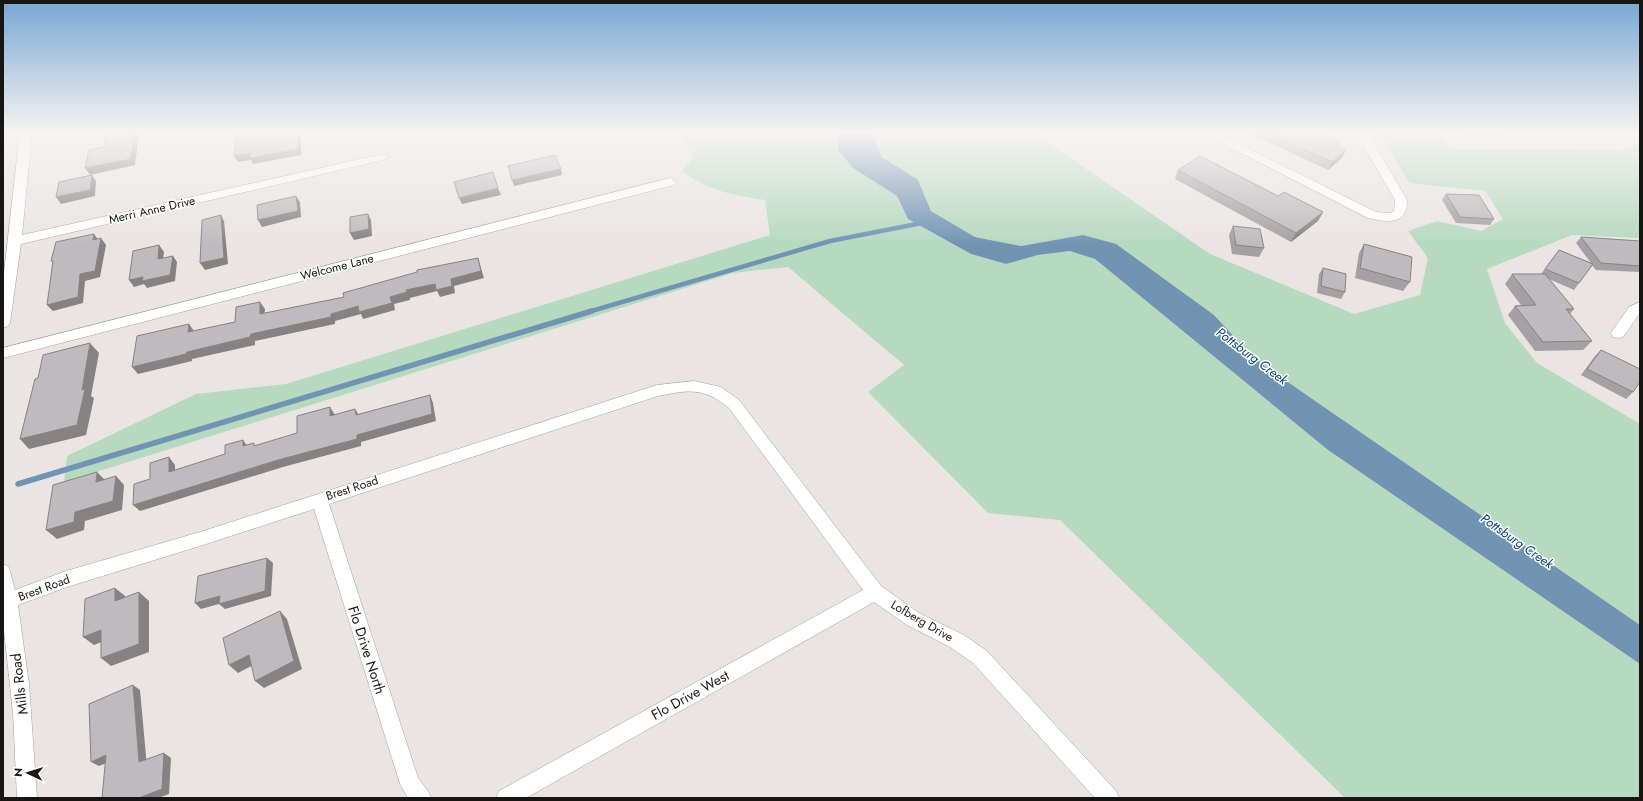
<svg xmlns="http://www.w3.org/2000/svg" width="1643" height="801" font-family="Jost,sans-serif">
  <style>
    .green { fill: #b6d9c0 }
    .water { fill: #7194b3 }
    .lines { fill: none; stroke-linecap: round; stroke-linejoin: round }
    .stream-far1 { stroke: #7194b3; stroke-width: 4.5 }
    .stream { stroke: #7194b3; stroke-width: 5.5 }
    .street-casing { stroke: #a5a09f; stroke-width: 1 }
    .street { fill: #fff; fill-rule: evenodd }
    .wall { fill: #a4a0a3 }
    .shaded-wall { fill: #868284 }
    .building { fill: #bfbabd; stroke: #868284 }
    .labels { text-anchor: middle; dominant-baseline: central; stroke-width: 3; stroke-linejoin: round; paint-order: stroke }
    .street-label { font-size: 12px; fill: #181615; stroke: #fff }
    .water-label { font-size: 13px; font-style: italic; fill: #08456e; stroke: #fff }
    .near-street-label { font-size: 14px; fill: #181615; stroke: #fff }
  </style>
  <rect width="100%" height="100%" fill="#eae5e3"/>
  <path class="green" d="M 678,133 L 840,133 L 838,150 L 853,168 L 897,196 L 908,219 L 971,254 L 1006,264 L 1038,255 L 1070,251 L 1095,259 L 1328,450 L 1640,664 L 1640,798 L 1345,798 L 1060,520 L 988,513 L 868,392 L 904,365 L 788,267 L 733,273 L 64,482 L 67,456 L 196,394 L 286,384 L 770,235 L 765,200 C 734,195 708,191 682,171 L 694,157 Z
    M 872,133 L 1034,133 L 1210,254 L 1354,314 L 1420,295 L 1428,258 L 1408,231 L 1437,221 L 1481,231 L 1503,219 L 1485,191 L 1409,183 L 1381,133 L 1435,133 L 1450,149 L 1624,150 L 1640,143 L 1640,238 L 1572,235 L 1487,269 L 1505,323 L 1537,363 L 1640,424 L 1640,625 L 1256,360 L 1214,315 L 1083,235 L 1021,246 L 975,237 L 931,211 L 918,180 L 882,157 Z"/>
  <path class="water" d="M 840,133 L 872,133 L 882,157 L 918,180 L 931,211 L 975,237 L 1021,246 L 1083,235 L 1116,244 L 1214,315 L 1256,360 L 1640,625 L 1640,664 L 1328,450 L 1095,259 L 1070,251 L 1038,255 L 1006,264 L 971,254 L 908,219 L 897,196 L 853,168 L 838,150 Z"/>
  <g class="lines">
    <path class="stream-far1" d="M 588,312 L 830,241 L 922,223"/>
    <path class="stream" d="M 18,484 L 592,311"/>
    <g class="street-casing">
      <path id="street" d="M 20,133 L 32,133 L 22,235 L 383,154 L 389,157 L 383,160 L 21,244 L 10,323 L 8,326 L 3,328 L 3,281 Z
        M 1202,133 L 1217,133 L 1376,212 L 1390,213 L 1394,211 L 1395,200 L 1356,133 L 1368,133 L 1407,200 C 1408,226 1386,222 1368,218 Z
        M 670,178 L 676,182 L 674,185 L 3,358 L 3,348 Z
        M 1640,302 L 1640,313 L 1623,337 L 1618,338 L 1613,337 L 1611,333 L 1629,307 Z
        M 694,381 L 721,387 L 739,400 L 881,586 L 919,613 L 964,635 L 987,651 L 1116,791 L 1119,798 L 1095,798 L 973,663 L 950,647 L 907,625 L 874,602 L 526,798 L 496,798 L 499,791 L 863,590 L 729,408 C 704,387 688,390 658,396 L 329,504 L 418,778 L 428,791 L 431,798 L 408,798 L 400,784 L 314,509 L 200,546 L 67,587 L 18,605 L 29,684 L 37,798 L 17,798 L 13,713 L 3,622 L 3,564 L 9,567 L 15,590 L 66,571 L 200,532 L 657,385 Z"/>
    </g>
    <use href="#street" class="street"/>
  </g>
  <path class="wall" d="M 1249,133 L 1326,133 L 1328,137 L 1339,147 L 1346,150 L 1342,158 L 1328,170 Z
    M 1465,133 L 1501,133 L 1499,136 L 1467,135 Z
    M 1178,170 L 1278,196 L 1323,212 L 1318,221 L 1291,242 L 1175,179 Z
    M 1446,194 L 1494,219 L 1490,225 L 1456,223 L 1442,200 Z
    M 1233,226 L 1264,248 L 1259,257 L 1232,254 L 1229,235 Z
    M 1581,237 L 1640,241 L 1640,272 L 1596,270 L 1592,265 L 1579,283 L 1574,290 L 1549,279 L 1574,309 L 1570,314 L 1592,341 L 1583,350 L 1535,351 L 1508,315 L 1515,306 L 1521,305 L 1505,284 L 1512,274 L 1541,274 L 1559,250 L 1591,263 L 1576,243 Z
    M 1364,244 L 1410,282 L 1403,291 L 1355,278 L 1359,253 Z
    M 1323,268 L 1345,292 L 1341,299 L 1317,293 L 1319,274 Z
    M 1601,350 L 1633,392 L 1626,399 L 1581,375 L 1595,356 Z"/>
  <path class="shaded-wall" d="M 134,133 L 141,133 L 139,134 L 135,165 L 90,175 L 85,168 Z
    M 298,133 L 299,133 L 301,136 L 301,155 L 253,164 L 251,160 L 238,162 L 234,156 Z
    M 1346,150 L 1342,158 L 1328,170 L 1332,162 Z
    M 561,169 L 562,175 L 514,186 L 512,180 Z
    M 92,175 L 96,181 L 95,196 L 61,204 L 56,197 Z
    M 498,188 L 501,195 L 462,204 L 459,198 Z
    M 296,196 L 300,202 L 301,217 L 262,227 L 258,220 Z
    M 1323,212 L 1318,221 L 1291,242 L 1296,233 Z
    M 368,214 L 371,220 L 372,236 L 354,240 L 350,233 Z
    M 221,215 L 224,221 L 228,264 L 205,270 L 200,263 Z
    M 94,234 L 99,241 L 93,240 Z
    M 101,238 L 106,245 L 100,277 L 85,281 L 83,303 L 53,311 L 47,305 L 80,274 Z
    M 159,245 L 164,252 L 162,266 L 158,259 Z
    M 173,256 L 177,262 L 175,281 L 147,288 L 144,284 L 134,287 L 129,280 Z
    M 478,258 L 480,265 L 484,278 L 454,286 L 455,293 L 440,297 L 437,291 L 410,298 L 410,300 L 394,304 L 395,310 L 363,319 L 361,314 L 335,321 L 335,324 L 255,341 L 255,345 L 192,359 L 192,361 L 138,374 L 132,367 L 251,334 L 331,314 L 390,297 L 406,290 L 451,279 Z
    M 260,302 L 265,309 L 264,321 L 260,314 Z
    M 189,324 L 194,331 L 188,332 Z
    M 90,343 L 99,353 L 91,396 L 94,398 L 86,435 L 29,449 L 20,439 L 82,390 Z
    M 430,395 L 433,403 L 436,421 L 361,442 L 361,446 L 283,467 L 140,511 L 133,505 L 357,435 Z
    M 330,407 L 335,415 L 330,416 Z
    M 355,409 L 360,417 L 356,415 Z
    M 243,440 L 248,447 L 243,446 Z
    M 169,457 L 175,465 L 175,479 L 169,472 Z
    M 97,472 L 106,481 L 96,482 Z
    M 116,476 L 124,485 L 122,510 L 85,521 L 84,530 L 57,539 L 46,530 L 75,512 Z
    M 267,558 L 273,563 L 271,596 L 225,609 L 219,604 Z
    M 115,588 L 125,596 L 125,609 L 115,601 Z
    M 139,592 L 149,601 L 149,652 L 111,666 L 101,658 Z
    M 220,596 L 226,602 L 201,609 L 195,603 Z
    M 280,611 L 287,619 L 302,669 L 264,688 L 255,681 Z
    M 101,630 L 112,638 L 94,645 L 83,637 Z
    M 249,655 L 257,663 L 238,673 L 229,665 Z
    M 133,685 L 140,690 L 147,767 L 139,762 Z
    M 164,753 L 171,758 L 169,794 L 158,798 L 139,798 Z
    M 106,755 L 114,760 L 99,766 L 91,762 Z"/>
  <path class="building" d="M 105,133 L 134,133 L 131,159 L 85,168 L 89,150 L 104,147 Z
    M 237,133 L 298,133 L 298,149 L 250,158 L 250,153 L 234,156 Z
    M 1269,133 L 1326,133 L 1328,137 L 1341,143 L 1337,146 L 1346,150 L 1332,162 Z
    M 555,155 L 561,169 L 512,180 L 508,166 Z
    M 1200,156 L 1278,196 L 1284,192 L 1323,212 L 1296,233 L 1178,170 Z
    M 493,172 L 498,188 L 459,198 L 454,182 Z
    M 92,175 L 90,190 L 56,197 L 59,182 Z
    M 1446,194 L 1479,195 L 1494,219 L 1460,217 Z
    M 296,196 L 298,211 L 258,220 L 257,205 Z
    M 368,214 L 369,229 L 350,233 L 350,217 Z
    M 221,215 L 224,258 L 200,263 L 202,220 Z
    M 1233,226 L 1260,229 L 1264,248 L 1236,245 Z
    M 94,234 L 93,240 L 101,238 L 95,271 L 80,274 L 78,297 L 47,305 L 53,261 L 51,261 L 56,242 Z
    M 1581,237 L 1640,241 L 1640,266 L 1601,263 Z
    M 1364,244 L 1412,257 L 1410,282 L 1360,268 Z
    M 159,245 L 158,259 L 173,256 L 170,275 L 142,281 L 143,277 L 129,280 L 133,251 Z
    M 1559,250 L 1593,264 L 1579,283 L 1545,269 Z
    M 478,258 L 481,271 L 451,279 L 452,286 L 436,290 L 435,284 L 406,290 L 407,292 L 390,297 L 392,303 L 359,312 L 358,306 L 331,314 L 331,317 L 251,334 L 250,337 L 187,352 L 186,354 L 132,367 L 137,336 L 189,324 L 188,332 L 235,322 L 236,307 L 260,302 L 260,314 L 344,297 L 343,293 L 417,272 L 417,270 Z
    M 1323,268 L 1346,274 L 1345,292 L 1321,286 Z
    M 1512,274 L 1545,274 L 1574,309 L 1566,309 L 1592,341 L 1543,342 L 1515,306 L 1536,305 Z
    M 90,343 L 82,390 L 85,389 L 77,425 L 20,439 L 35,379 L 38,378 L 43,355 Z
    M 1601,350 L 1640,369 L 1640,382 L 1633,392 L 1587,369 Z
    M 430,395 L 432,414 L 357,435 L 357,439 L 278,460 L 133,505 L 134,484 L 150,479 L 150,463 L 169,457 L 169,472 L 225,454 L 225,445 L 243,440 L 243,446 L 254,443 L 254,446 L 297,433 L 297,416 L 330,407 L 330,416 L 355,409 L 356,415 Z
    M 97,472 L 96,482 L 116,476 L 113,501 L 75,512 L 74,522 L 46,530 L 53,485 Z
    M 267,558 L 265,591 L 219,604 L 220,596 L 195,603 L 198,576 Z
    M 115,588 L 115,601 L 139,592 L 139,644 L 101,658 L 101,630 L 83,637 L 85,599 Z
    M 280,611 L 294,661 L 255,681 L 249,655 L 229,665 L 223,638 Z
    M 133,685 L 139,762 L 164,753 L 162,789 L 139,798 L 102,798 L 106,755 L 91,762 L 89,704 Z"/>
  <linearGradient id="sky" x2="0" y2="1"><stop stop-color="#78a7d3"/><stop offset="0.54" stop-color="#f6f3f2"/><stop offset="1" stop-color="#f6f3f2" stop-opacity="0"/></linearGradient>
  <rect width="1643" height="245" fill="url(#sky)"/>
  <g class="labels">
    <g class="street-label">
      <text transform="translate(152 210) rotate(-13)">Merri Anne Drive</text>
      <text transform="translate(337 267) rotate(-14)">Welcome Lane</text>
      <text transform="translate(352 488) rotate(-18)">Brest Road</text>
      <text transform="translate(44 588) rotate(-20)">Brest Road</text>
      <text transform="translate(922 621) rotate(30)">Lofberg Drive</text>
    </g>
    <g class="water-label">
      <text transform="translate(1252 356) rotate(37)">Pottsburg Creek</text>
      <text transform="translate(1517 541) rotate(35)">Pottsburg Creek</text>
    </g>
    <g class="near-street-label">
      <text transform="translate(367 650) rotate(72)">Flo Drive North</text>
      <text transform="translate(19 684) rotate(-97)">Mills Road</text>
      <text transform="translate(690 695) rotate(-29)">Flo Drive West</text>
    </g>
  </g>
  <rect width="1643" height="801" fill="none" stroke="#181615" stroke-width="8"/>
  <g transform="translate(28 773) rotate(274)" stroke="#ffffff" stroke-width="3" paint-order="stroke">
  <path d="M0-3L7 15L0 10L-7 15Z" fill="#181615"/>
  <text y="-6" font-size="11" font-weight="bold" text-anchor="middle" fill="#181615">N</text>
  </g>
</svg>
